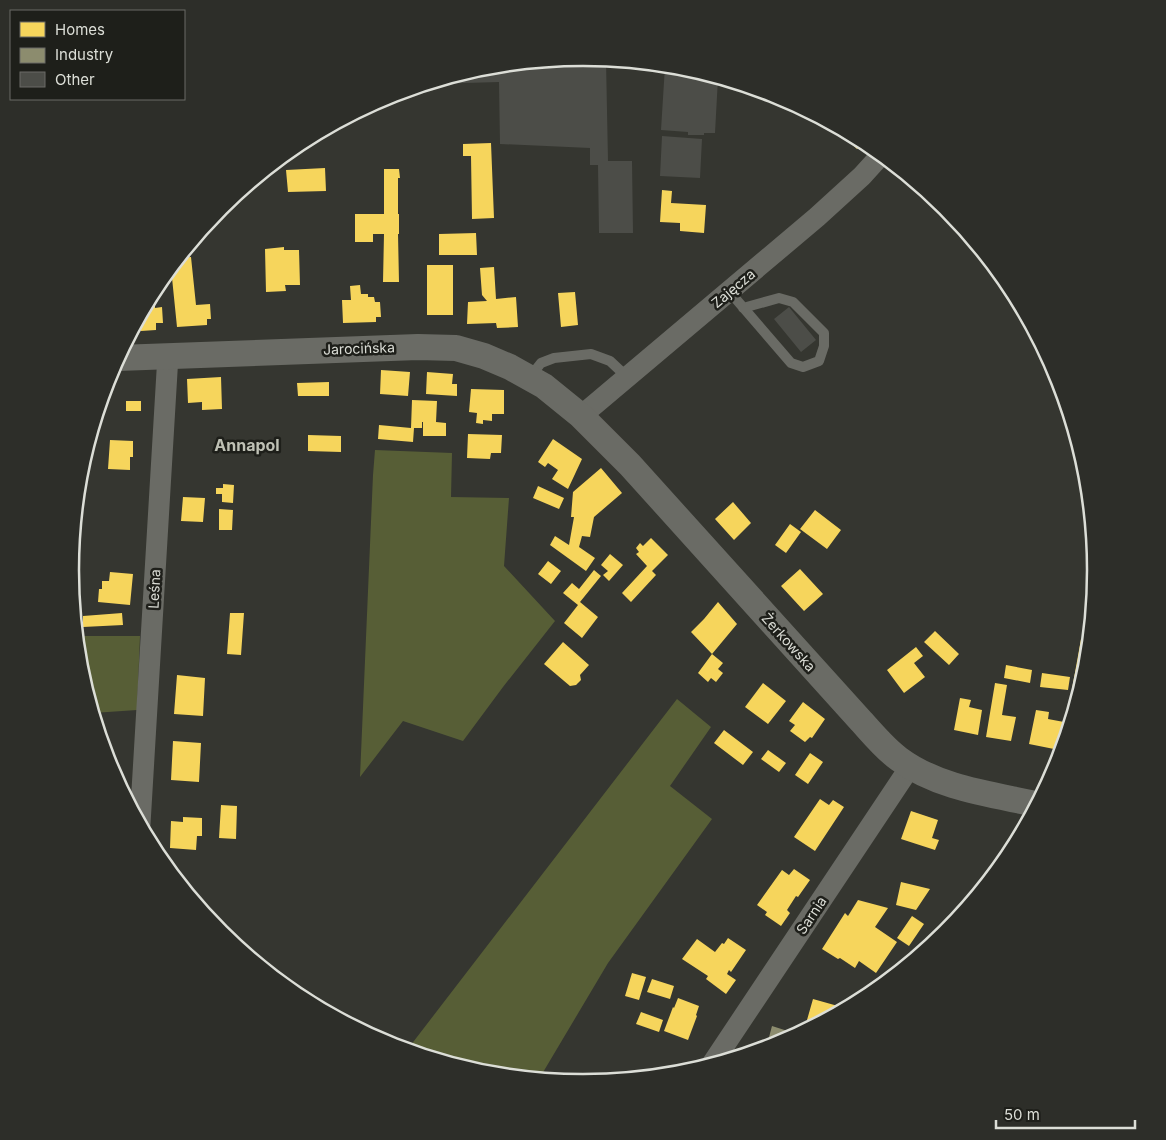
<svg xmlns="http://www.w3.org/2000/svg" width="1166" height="1140" font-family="Inter,sans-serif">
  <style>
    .green { fill: #575e36 }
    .homes { fill: #f6d55c }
    .industry { fill: #8c8c6e }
    .building { fill: #4c4d48 }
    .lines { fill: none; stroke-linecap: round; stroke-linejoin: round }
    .service { stroke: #6a6b65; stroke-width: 10 }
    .minor { stroke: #6a6b65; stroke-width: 21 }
    .tertiary { stroke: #6a6b65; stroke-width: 26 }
    .labels { text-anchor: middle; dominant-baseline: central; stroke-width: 5; stroke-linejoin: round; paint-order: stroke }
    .street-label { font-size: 14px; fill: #dcded7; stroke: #1e1f1a }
    .quarter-label { font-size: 16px; font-weight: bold; fill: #bfc1b5; stroke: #1e1f1a }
    .rim { fill: none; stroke: #dcded7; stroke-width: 2.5 }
  </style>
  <rect width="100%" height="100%" fill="#353630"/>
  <path class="green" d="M 375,450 L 452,453 L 451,497 L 509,498 L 504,566 L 555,621 L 503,687 L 463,741 L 403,721 L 360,777 L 373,475 Z
    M 77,636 L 140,636 L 137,710 L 93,713 L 80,670 Z
    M 677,699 L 711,727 L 670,786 L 712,819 L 608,963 L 542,1074 L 541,1078 L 483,1073 L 407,1050 Z"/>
  <path class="homes" d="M 843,131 L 852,135 L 864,142 L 857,149 L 840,133 Z
    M 491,143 L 494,218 L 472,219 L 471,156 L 463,156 L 463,144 Z
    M 325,168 L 326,191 L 288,192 L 286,170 Z
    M 384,169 L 399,169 L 400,178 L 398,178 L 398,214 L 399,214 L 399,234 L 398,234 L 399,282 L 383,282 L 384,234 L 373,234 L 373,242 L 355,242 L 355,214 L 384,214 Z
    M 662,190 L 672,191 L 671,203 L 706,205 L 704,233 L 680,231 L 680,223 L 660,222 Z
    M 476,233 L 477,255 L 439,255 L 439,234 Z
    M 284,247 L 284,250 L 299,250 L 300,285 L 285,285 L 286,291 L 266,292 L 265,249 Z
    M 191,257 L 196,305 L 210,304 L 211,319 L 207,319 L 207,325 L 177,327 L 171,268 L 180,258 Z
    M 427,265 L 453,265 L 453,315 L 427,315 Z
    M 494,267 L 496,299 L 516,297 L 518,327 L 497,328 L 496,323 L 467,324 L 468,302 L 487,301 L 482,295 L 480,268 Z
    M 360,285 L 361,294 L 368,294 L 368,297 L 374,297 L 375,302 L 380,302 L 381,317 L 376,317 L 376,322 L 343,323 L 342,300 L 351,300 L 350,286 Z
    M 575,292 L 578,325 L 561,327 L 558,293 Z
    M 146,305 L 155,305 L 155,308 L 162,307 L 163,323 L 156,323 L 156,330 L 141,331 L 141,328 L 134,329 Z
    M 381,370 L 410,372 L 408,396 L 380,394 Z
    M 427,372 L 453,374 L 452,384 L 457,384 L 457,396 L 426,394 Z
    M 221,377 L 222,409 L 202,410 L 202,402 L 188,403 L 187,379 Z
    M 329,382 L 329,396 L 298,396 L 297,383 Z
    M 106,385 L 107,406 L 100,407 Z
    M 471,389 L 504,390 L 504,414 L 492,414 L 492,421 L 483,420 L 483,424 L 476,423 L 477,413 L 469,412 Z
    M 412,400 L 437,401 L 436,422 L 446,423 L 446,436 L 423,436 L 423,422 L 422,422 L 422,428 L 414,428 L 413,442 L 378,439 L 379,425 L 411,428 Z
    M 126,401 L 141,401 L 141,411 L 126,411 Z
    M 92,432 L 94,432 L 94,447 L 87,447 Z
    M 468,434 L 502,435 L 501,453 L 491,453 L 490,459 L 467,458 Z
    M 308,435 L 341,436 L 341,452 L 308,451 Z
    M 553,439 L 582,459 L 568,489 L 552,479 L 558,470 L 548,463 L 545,467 L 538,462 Z
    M 110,440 L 133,441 L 133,457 L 130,457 L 130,470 L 108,469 Z
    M 601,468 L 622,493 L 594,517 L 590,537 L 582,536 L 579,547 L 595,558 L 586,571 L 550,545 L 555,536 L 569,545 L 574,517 L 571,517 L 573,492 Z
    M 223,484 L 234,485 L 233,503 L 222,502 L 222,494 L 216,494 L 216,488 L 223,488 Z
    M 538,486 L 564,498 L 559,509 L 533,498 Z
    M 183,497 L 205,498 L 203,522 L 181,521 Z
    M 733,502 L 751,523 L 734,540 L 715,519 Z
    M 219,509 L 233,510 L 232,530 L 219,530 Z
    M 815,510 L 841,530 L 827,549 L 800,529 Z
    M 790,524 L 801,532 L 786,553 L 775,545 Z
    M 651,538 L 668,555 L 652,571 L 656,575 L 631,602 L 622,593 L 647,566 L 636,554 L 639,552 L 636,548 L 640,543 L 643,546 Z
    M 610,554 L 623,565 L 609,581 L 603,575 L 608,571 L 601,565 Z
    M 548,561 L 561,571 L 551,584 L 538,574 Z
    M 800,569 L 823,594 L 804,611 L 781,586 Z
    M 594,570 L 601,576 L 580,602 L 598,617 L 582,638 L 564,623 L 578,605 L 563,593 L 572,583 L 579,589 Z
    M 110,572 L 133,574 L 130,605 L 98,602 L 99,589 L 102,589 L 102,581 L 109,581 Z
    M 718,602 L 737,624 L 712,654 L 691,632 L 704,619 Z
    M 122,613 L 123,625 L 83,627 L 83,616 Z
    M 230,613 L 244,613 L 241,655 L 227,654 Z
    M 935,631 L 959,654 L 949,665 L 924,642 Z
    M 1081,639 L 1089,640 L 1086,670 L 1079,690 L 1072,689 Z
    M 563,642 L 589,665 L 580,675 L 581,680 L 576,685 L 570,686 L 544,664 Z
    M 916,647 L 923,656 L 914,663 L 925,677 L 904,693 L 887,670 Z
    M 712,654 L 723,663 L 718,669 L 723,673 L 716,682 L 711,678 L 708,682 L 698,673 Z
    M 1006,665 L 1032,670 L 1030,683 L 1004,678 Z
    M 1042,673 L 1070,677 L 1068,690 L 1040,687 Z
    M 177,675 L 205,678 L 203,716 L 174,714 Z
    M 763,683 L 786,701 L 768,724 L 745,707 Z
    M 995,683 L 1007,685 L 1002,715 L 1016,717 L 1011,741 L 986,737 Z
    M 960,698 L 971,700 L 969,707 L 982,710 L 978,735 L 954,730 Z
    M 803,702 L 825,719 L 812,738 L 810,737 L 805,742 L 790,731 L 795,725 L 789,721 Z
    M 1036,710 L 1049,712 L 1048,719 L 1064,722 L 1059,750 L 1029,744 Z
    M 724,730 L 753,752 L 743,765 L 714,743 Z
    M 173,741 L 201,743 L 199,782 L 171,780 Z
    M 768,750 L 786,763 L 779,772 L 761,759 Z
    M 810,753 L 823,762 L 808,784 L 795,775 Z
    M 820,799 L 829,805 L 833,800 L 844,807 L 815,851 L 794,837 Z
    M 221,805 L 237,806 L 236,839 L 219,838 Z
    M 911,811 L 938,820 L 932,838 L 939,840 L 935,850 L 901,839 Z
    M 183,817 L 202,818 L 202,836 L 197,836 L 196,850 L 170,848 L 171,821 L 183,822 Z
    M 794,869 L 810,880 L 798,897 L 796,896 L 787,910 L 790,913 L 781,926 L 765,915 L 767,912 L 757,905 L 782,870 L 789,875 Z
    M 901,882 L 930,889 L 916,910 L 896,905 Z
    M 858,900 L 888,908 L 875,927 L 897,942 L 876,973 L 859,961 L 855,968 L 840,958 L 838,959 L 822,949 L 845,913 L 848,916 Z
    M 912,916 L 924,924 L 909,946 L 897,938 Z
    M 728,938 L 746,950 L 731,972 L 729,970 L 727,974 L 736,980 L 726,994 L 706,979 L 708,976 L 682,959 L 697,939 L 715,952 L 722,943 L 724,944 Z
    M 632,973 L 646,977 L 639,1000 L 625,996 Z
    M 652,979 L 674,986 L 670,999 L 647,992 Z
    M 678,998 L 699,1006 L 696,1015 L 697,1016 L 688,1040 L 664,1031 L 673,1007 L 674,1008 Z
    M 813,999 L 845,1008 L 817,1023 L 807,1020 Z
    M 641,1012 L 663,1020 L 659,1032 L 636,1024 Z"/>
  <path class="industry" d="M 772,1026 L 797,1034 L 777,1044 L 768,1041 Z"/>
  <path class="building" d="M 583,58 L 606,60 L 608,161 L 632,161 L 633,233 L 599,233 L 598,165 L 590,165 L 590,148 L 500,144 L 499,82 L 431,84 L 483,67 Z
    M 665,66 L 683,67 L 718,78 L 715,133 L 704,133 L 704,135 L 688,135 L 688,132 L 661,130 Z
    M 662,136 L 702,139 L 700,178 L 660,176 Z
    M 789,307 L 816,340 L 801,352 L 774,319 Z"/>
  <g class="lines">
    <path class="service" d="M 729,291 L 791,363 L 803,367 L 819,361 L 824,346 L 824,333 L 793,302 L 779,298 L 743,308
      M 530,377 L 541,363 L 554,358 L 591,354 L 610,361 L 627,377"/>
    <path class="minor" d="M 581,416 L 817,217 L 862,176 L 881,155
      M 140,824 L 168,355
      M 712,1064 L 910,767"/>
    <path class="tertiary" d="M 118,358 L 418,347 L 456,348 L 484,356 L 510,367 L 544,386 L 581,416 L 630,465 L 861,721 C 872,733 885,749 899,759 C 938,788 990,794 1036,804"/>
  </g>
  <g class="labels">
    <g class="street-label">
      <text transform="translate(733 288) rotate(-40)">Zajęcza</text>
      <text transform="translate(359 348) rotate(-2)">Jarocińska</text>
      <text transform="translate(154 589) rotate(-87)">Leśna</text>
      <text transform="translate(789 642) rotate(48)">Żerkowska</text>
      <text transform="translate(811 915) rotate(-56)">Sarnia</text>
    </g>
    <g class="quarter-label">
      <text x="247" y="445">Annapol</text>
    </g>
  </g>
  <path d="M0 0H1166V1140H0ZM79 570a504 504 0 1 1 1008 0a504 504 0 1 1-1008 0Z" fill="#2d2e29" fill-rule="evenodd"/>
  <path class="rim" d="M79 570a504 504 0 1 1 1008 0a504 504 0 1 1-1008 0Z"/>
  <rect x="10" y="10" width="175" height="90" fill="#1e1f1a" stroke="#6a6b66"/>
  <rect x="20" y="22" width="25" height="15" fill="#f6d55c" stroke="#6a6b66"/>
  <text x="55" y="35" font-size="15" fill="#dcded7">Homes</text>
  <rect x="20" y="48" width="25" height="15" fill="#8c8c6e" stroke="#6a6b66"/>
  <text x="55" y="60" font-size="15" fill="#dcded7">Industry</text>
  <rect x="20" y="72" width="25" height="15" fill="#4c4d48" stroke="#6a6b66"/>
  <text x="55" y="85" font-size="15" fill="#dcded7">Other</text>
  <path d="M996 1120v8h139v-8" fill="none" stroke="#dcded7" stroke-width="2.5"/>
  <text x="1004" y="1120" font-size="15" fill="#dcded7" stroke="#1e1f1a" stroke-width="4" paint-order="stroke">50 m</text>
</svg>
